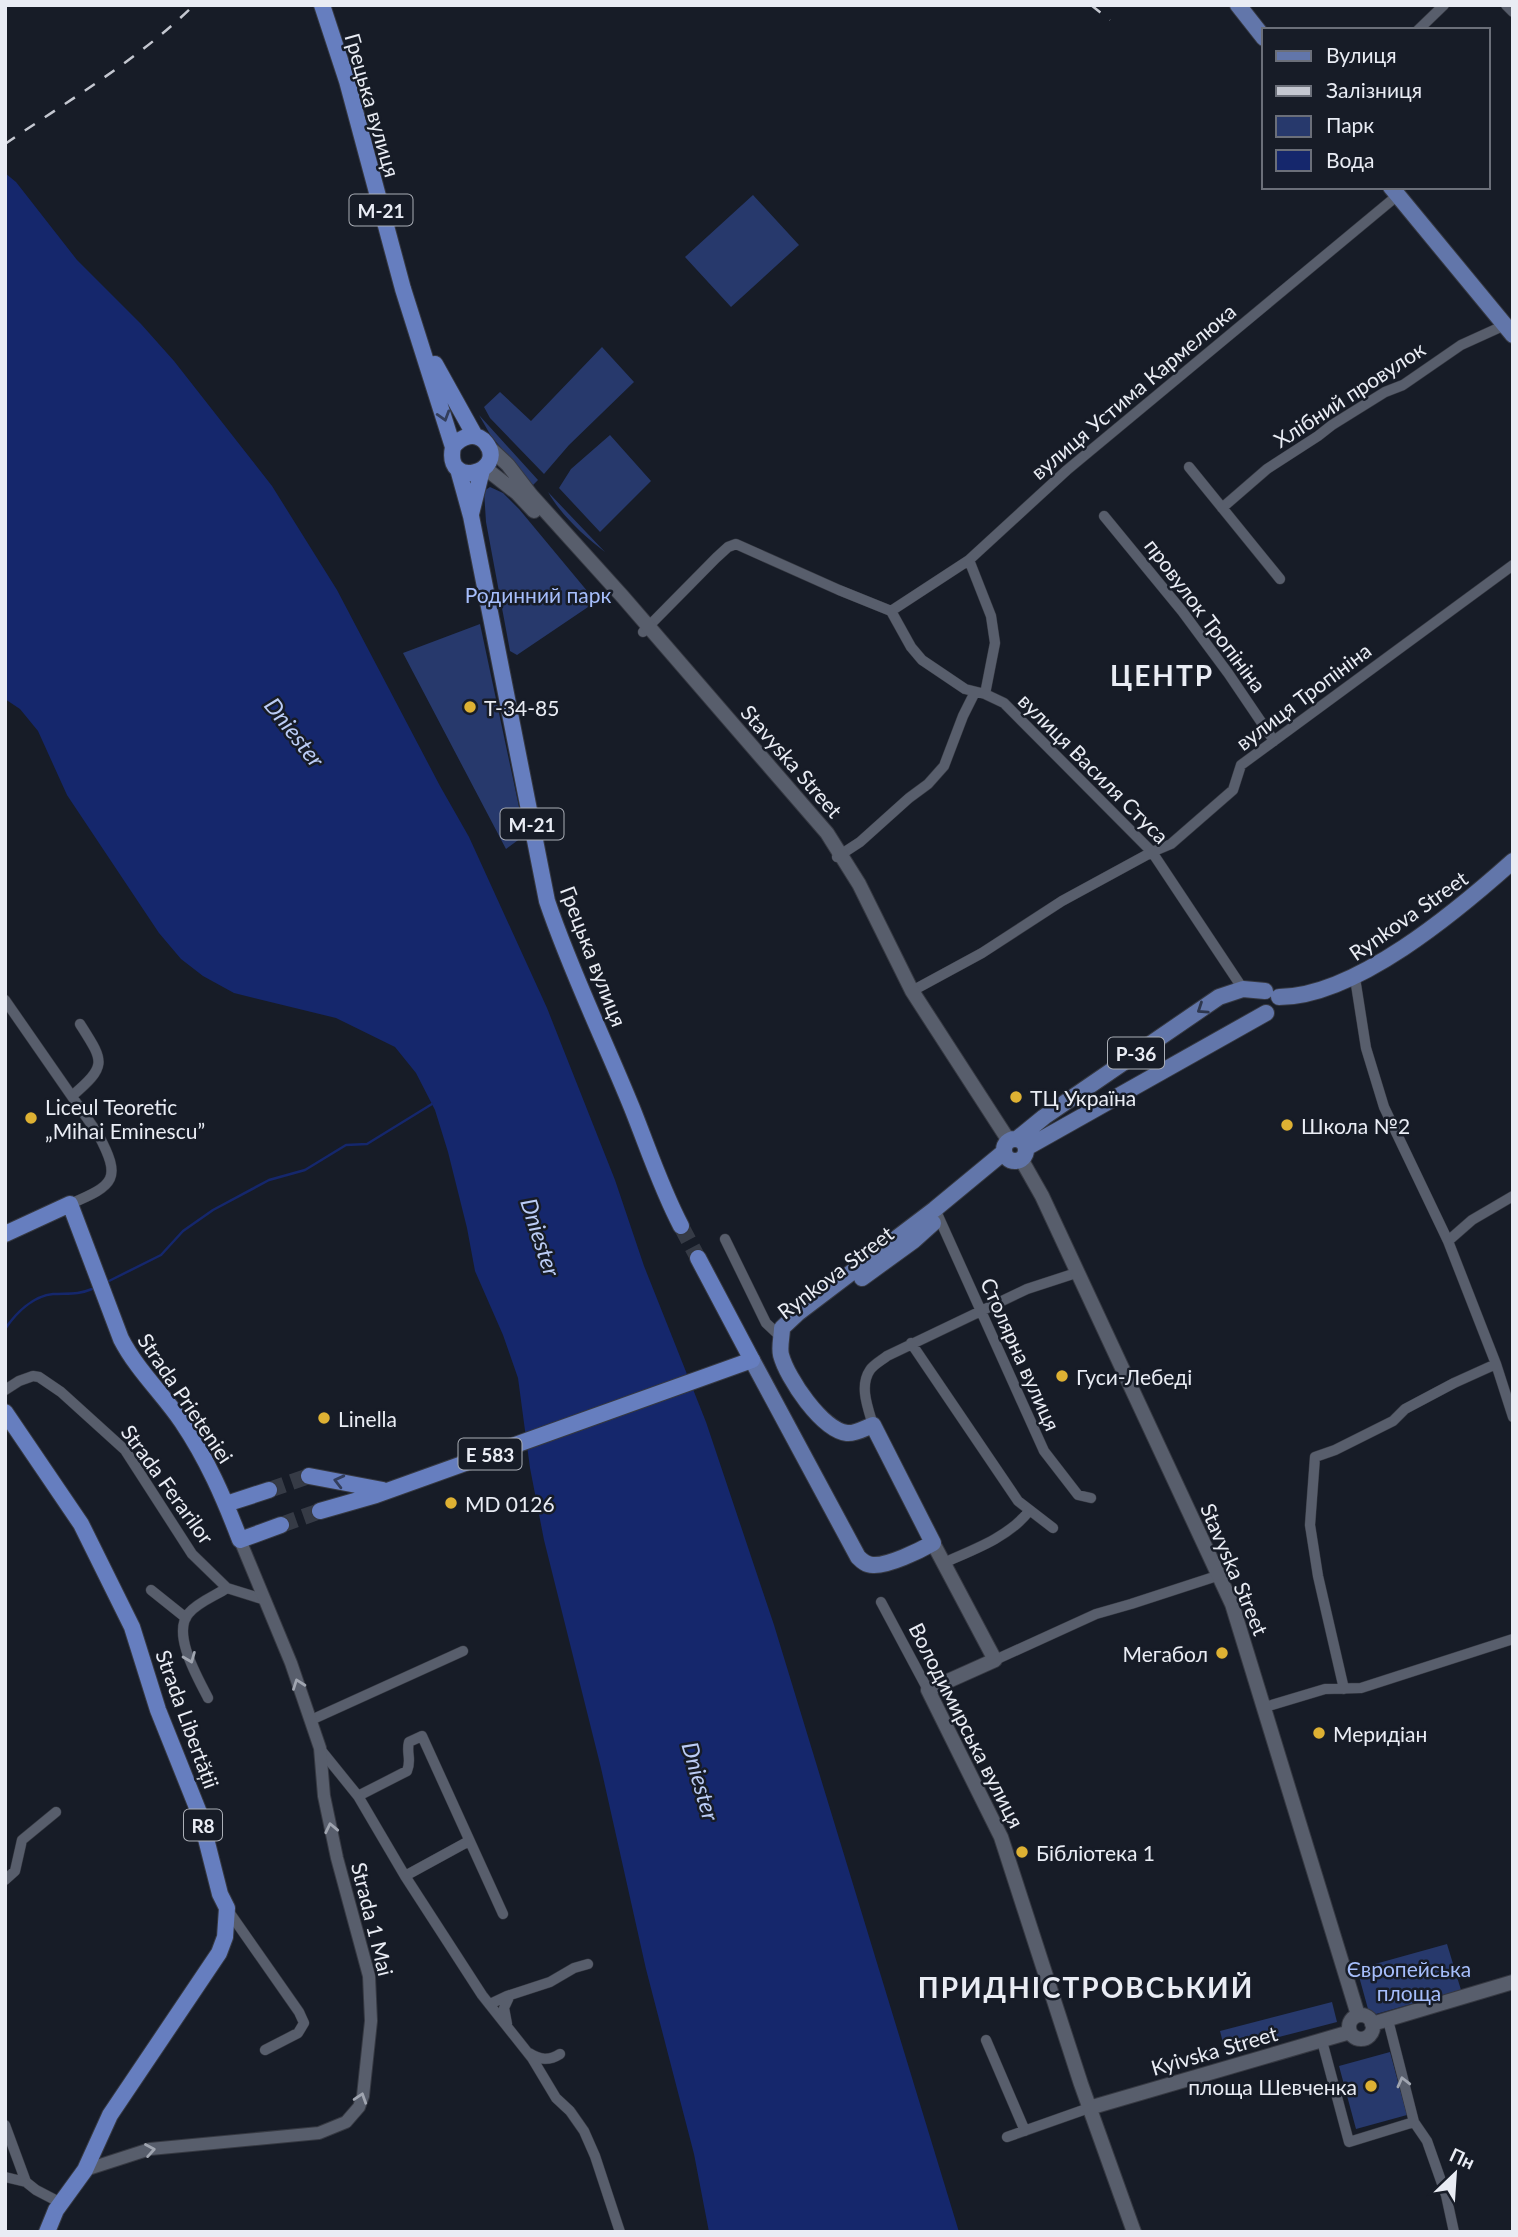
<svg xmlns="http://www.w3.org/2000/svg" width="1518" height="2237" font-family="Lato,sans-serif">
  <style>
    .green { fill: #27396c }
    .water { fill: #15276c }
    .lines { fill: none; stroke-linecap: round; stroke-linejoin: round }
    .stream { stroke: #15276c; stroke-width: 2.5 }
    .trunk-tunnel { stroke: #363b46; stroke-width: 16; stroke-dasharray: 16 8; stroke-linecap: butt }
    .minor-casing { stroke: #363942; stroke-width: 11 }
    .tertiary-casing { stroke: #363942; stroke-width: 14 }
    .secondary-casing { stroke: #363942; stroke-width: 16 }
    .primary-casing { stroke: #363942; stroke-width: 18 }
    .trunk-casing { stroke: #363942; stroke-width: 18 }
    .minor { stroke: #585e6c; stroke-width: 10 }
    .tertiary { stroke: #585e6c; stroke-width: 12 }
    .secondary { stroke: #585e6c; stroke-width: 14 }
    .primary { stroke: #6276aa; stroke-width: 16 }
    .trunk { stroke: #667ebf; stroke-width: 16 }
    .rail { stroke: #c4c7d0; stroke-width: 2.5; stroke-dasharray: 12 12; stroke-linecap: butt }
    .oneway { stroke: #333e5c }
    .oneway2 { stroke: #2e374e }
    .oneway3 { stroke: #a0a5b0 }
    .poi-dot { fill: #deb133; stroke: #171c27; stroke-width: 2.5 }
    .labels { text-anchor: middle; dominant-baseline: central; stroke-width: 5; stroke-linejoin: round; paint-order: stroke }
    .shield { fill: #171c27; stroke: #aaaeb6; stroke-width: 2 }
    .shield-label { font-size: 19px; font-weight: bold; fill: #e9ecf4 }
    .street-label { font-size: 21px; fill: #e9ecf4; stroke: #171c27 }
    .park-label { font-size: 21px; fill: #a6befc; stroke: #171c27 }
    .poi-label { font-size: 21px; fill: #e9ecf4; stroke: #171c27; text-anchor: start }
    .water-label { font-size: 23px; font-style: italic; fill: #bbccf5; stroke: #171c27 }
    .district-label { font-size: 28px; font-weight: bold; letter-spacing: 2px; fill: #e9ecf4; stroke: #171c27 }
  </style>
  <rect width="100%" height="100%" fill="#171c27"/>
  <path class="green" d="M 753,195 L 799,245 L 731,307 L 685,257 Z
    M 602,347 L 634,382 L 569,445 L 544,474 L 490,418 L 484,407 L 500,392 L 531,421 Z
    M 479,415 L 538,480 L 533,485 L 491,436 Z
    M 610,435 L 651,481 L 600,532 L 559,488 L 571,469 Z
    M 490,487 L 503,493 L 519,509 L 588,592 L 594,603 L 517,655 L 510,651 L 486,522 L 484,491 Z
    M 548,492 L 605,552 C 583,535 562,516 548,492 Z
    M 480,624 L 525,835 L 506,849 L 403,653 Z
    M 1447,1944 L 1461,1990 L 1376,2014 L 1368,2009 L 1357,1969 Z
    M 1332,2002 L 1337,2022 L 1225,2051 L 1220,2031 Z
    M 1390,2052 L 1407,2115 L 1356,2129 L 1339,2066 Z"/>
  <path class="water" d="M 5,173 L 16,182 L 77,260 L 141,324 L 174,361 L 272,486 L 337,590 L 440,786 L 469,837 L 547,1008 L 615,1180 L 644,1266 L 706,1422 L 774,1625 L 959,2232 L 709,2232 L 694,2154 L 646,1969 L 601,1768 L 544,1540 L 530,1468 L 518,1378 L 503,1335 L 475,1271 L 467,1228 L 448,1152 L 435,1110 L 416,1073 L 395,1047 L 336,1018 L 234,993 L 203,976 L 181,959 L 159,933 L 67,795 L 38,731 L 20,709 L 5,699 Z"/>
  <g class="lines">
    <path class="stream" d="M 109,1281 L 161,1255 L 183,1231 L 213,1210 L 269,1180 L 305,1170 L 346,1145 L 367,1144 L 432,1104
      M 5,1329 C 16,1313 33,1296 53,1294 C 67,1293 78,1295 92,1289"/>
    <path class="trunk-tunnel" d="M 681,1226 L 698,1258
      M 269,1490 L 309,1476
      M 281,1525 L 320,1511"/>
    <g class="minor-casing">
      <path id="minor" d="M 1506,5 L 1513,12
        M 1418,30 L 1444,5
        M 1189,467 L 1280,579
        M 1222,508 L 1267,469 L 1318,436 L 1332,425 L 1385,392 L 1403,385 L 1461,345 L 1505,325
        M 1104,516 L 1182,611 L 1228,673 L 1274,741
        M 969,560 L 991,616 L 995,643 L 985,694
        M 891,611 L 969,560 L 1067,470 L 1398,195
        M 643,632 L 716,558 L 728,547 L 736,544 L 839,590 L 891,611 L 911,647 L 922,660 L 965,689 L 985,694 L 1004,703 L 1152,852 L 1243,989
        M 837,857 L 860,842 L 909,798 L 928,784 L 944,766 L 963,716 L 975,692
        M 1355,978 L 1366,1048 L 1384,1107 L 1448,1241 L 1496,1364 L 1513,1417
        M 912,991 L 982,953 L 1062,901 L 1152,852 L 1171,844 L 1233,790 L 1241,765 L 1513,565
        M 5,1000 L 98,1134 C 122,1179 115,1185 70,1204
        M 72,1096 C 108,1065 104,1062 80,1024
        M 935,1209 L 1044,1451 L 1078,1495 L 1091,1498
        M 725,1239 L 766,1323 L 782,1338
        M 1448,1241 L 1472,1220 L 1513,1196
        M 911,1343 L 1018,1501 L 1053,1528
        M 5,1390 L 19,1381 L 33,1376 L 39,1377 L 61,1392 L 125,1450 L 192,1554 L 227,1588 L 262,1599
        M 873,1425 C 868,1408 859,1386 870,1370 C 873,1365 882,1360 887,1356 L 1027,1289 L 1076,1273
        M 943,1563 C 973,1550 1009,1537 1029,1511
        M 151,1590 L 186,1618
        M 881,1602 L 928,1690
        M 995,1660 L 1096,1614 L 1131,1604 L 1220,1575
        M 1344,1689 L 1318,1576 L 1310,1525 L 1315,1457 L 1335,1450 L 1393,1421 L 1405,1409 L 1454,1383 L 1496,1364
        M 208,1698 C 198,1678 171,1633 189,1613 C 198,1602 215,1596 227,1588
        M 1265,1707 L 1325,1689 L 1361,1688 L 1513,1639
        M 311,1720 L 463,1651
        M 320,1749 L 358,1796 L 405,1876 L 482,1995 L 532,2058 L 556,2098 L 570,2111 L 584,2131 L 595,2156 L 620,2232
        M 358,1796 L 407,1771 C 412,1760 406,1753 409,1742 L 422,1736 L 503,1914
        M 405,1876 L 469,1841
        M 5,1880 L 15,1871 L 22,1840 L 56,1812
        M 227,1909 L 299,2012 L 304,2023 L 298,2033 L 265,2050
        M 490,2004 L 507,1996 L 550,1982 L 574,1968 L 588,1964
        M 1388,2020 L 1414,2122 L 1427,2141 L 1446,2195 L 1454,2232
        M 507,2024 L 504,2008 L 510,1995
        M 986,2040 L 1025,2131
        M 1322,2041 L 1349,2142 L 1414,2122
        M 529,2053 C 540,2060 549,2061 560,2054
        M 5,2125 L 26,2182 L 36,2190 L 61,2203
        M 1007,2137 L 1089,2108
        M 5,2177 L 26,2182"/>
    </g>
    <g class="tertiary-casing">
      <path id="tertiary" d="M 85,2170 L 150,2149 L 319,2133 L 346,2122 L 359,2107 L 363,2096 L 371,2021 L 369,1976 L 337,1858 L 324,1796 L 320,1748 L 291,1663 L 240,1540"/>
    </g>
    <g class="secondary-casing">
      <path id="secondary" d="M 489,447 L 508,465 L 531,495 L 623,597 L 827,833 L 859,884 L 912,991 L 1009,1141
        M 485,468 L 517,493 L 534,511
        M 1021,1159 L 1042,1196 L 1232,1604 L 1358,2015
        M 933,1543 L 995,1660 L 928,1690 L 1001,1837 L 1081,2084 L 1134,2232
        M1349 2027a12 12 0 1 1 24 0a12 12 0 1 1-24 0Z
        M 1372,2024 L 1513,1982
        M 1089,2108 L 1350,2032"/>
    </g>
    <g class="primary-casing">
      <path id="primary" d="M 1238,5 L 1264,38
        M 1391,187 L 1513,335
        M 1279,997 C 1355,997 1457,911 1513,861
        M 1017,1139 L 1044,1117 L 1219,997 L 1243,989 L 1265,991
        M1004 1150a11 11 0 1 1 22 0a11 11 0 1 1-22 0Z
        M 1026,1148 L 1266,1013
        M 862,1278 L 913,1241 L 933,1223
        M 752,1360 L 858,1557 C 862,1561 866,1565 873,1565 C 888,1566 919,1551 933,1543 L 873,1425 C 865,1428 855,1434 847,1433 C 822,1430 787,1378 781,1355 C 779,1347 782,1336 782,1328 L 798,1313 L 935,1209 L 1004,1152"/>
    </g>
    <g class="trunk-casing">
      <path id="trunk" d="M 322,5 L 347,81 L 403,289 L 453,447 C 444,491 508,472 486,443 C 476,431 461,436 453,447
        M 435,364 L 475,436
        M 458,469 L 471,516 L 547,901 C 571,972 604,1039 632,1108 C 648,1148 661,1188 681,1226
        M 471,514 L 482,470
        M 5,1234 L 70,1204 L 121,1339 C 137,1370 163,1394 182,1422 C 207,1459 224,1498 240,1540 L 281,1525
        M 5,1412 L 81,1524 L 132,1627 L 158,1710 L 200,1815 L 220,1894 L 227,1908 L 225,1937 L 219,1953 L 110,2115 L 85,2170 L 56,2210 L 47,2232
        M 309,1476 L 383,1490
        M 226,1504 L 269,1490
        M 320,1511 L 376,1495 L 752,1360 L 698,1258"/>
    </g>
    <use href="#minor" class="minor"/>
    <use href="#tertiary" class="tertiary"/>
    <use href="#secondary" class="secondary"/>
    <use href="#primary" class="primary"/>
    <use href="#trunk" class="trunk"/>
    <path class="rail" d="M 1091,5 L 1110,20
      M 5,144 C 69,100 138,60 194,5"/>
  </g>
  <defs><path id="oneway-chevron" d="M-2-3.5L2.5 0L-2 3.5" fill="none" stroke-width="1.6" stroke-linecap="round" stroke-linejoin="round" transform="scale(1.75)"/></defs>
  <g class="oneway">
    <use href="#oneway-chevron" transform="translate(444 416) rotate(73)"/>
    <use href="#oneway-chevron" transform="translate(339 1481) rotate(-166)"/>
  </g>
  <use class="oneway2" href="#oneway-chevron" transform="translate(1202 1009) rotate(146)"/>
  <g class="oneway3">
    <use href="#oneway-chevron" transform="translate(190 1658) rotate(68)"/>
    <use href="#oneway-chevron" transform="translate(298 1684) rotate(-110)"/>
    <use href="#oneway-chevron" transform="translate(331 1828) rotate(-102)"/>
    <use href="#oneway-chevron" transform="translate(1403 2082) rotate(-104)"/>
    <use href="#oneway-chevron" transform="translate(361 2098) rotate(-72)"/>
    <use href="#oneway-chevron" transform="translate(150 2150) rotate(-10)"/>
  </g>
  <g class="poi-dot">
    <circle cx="470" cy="707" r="7"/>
    <circle cx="1016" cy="1097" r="7"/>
    <circle cx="31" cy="1118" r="7"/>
    <circle cx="1287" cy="1125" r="7"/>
    <circle cx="1062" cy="1376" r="7"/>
    <circle cx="324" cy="1418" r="7"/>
    <circle cx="451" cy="1503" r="7"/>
    <circle cx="1222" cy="1653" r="7"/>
    <circle cx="1319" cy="1733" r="7"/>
    <circle cx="1022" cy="1852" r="7"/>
    <circle cx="1371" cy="2086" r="7"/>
  </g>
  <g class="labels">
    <g class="shield">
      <rect x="349.5" y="194.5" width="63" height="31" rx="5"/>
      <rect x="500.5" y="808.5" width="63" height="31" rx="5"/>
      <rect x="1108" y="1037.5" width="56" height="31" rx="5"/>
      <rect x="458.5" y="1438.5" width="63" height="31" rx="5"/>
      <rect x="184" y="1809.5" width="38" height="31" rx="5"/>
    </g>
    <g class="shield-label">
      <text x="381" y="210">М-21</text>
      <text x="532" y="824">М-21</text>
      <text x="1136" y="1053">Р-36</text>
      <text x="490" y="1454">E 583</text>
      <text x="203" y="1825">R8</text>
    </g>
    <g class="street-label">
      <text transform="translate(373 105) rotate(74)">Грецька вулиця</text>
      <text transform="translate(1133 391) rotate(-40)">вулиця Устима Кармелюка</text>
      <text transform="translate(1349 394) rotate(-33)">Хлібний провулок</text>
      <text transform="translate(1206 615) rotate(53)">провулок Тропініна</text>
      <text transform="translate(1303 696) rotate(-37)">вулиця Тропініна</text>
      <text transform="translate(792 761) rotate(49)">Stavyska Street</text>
      <text transform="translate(1094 768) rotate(45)">вулиця Василя Стуса</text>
      <text transform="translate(1408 915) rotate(-35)">Rynkova Street</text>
      <text transform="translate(594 956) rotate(69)">Грецька вулиця</text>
      <text transform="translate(835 1272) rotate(-37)">Rynkova Street</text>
      <text transform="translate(1021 1354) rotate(66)">Столярна вулиця</text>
      <text transform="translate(186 1398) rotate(56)">Strada Prieteniei</text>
      <text transform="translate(168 1484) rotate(54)">Strada Ferarilor</text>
      <text transform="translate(1235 1569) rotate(67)">Stavyska Street</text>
      <text transform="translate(188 1719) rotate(70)">Strada Libertății</text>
      <text transform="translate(967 1725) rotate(63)">Володимирська вулиця</text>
      <text transform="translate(373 1919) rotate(76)">Strada 1 Mai</text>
      <text transform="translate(1214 2050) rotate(-16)">Kyivska Street</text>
    </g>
    <g class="park-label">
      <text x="538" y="594">Родинний парк</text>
      <text x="1409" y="1968">Європейська<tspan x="1409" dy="24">площа</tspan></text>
    </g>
    <g class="poi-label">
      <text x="484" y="707">Т-34-85</text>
      <text x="1030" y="1097">ТЦ Україна</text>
      <text x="45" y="1106">Liceul Teoretic<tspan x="45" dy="24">„Mihai Eminescu”</tspan></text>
      <text x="1301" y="1125">Школа №2</text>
      <text x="1076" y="1376">Гуси-Лебеді</text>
      <text x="338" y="1418">Linella</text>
      <text x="465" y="1503">MD 0126</text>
      <text x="1208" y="1653" text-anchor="end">Мегабол</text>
      <text x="1333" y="1733">Меридіан</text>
      <text x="1036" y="1852">Бібліотека 1</text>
      <text x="1357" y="2086" text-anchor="end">площа Шевченка</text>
    </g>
    <g class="water-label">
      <text transform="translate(295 732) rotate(52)">Dniester</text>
      <text transform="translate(541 1237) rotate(72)">Dniester</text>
      <text transform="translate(701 1781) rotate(74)">Dniester</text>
    </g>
    <g class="district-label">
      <text x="1162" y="675">ЦЕНТР</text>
      <text x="1086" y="1987">ПРИДНІСТРОВСЬКИЙ</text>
    </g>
  </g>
  <rect width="1518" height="2237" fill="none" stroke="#e9ecf4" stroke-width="14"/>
  <rect x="1262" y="28" width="228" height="161" fill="#171c27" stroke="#6b6f79" stroke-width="2"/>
  <rect x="1276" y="51" width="35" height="10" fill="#6276aa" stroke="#6b6f79" stroke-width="2"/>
  <text x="1326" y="63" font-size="21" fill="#e9ecf4">Вулиця</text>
  <rect x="1276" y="86" width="35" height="10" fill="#c4c7d0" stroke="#6b6f79" stroke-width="2"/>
  <text x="1326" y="98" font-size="21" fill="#e9ecf4">Залізниця</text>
  <rect x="1276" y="116" width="35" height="21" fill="#27396c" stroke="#6b6f79" stroke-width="2"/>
  <text x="1326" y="133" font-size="21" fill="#e9ecf4">Парк</text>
  <rect x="1276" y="150" width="35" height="21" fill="#15276c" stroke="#6b6f79" stroke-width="2"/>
  <text x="1326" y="168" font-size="21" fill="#e9ecf4">Вода</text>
  <g transform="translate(1455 2174) rotate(25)" stroke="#171c27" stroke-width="5" paint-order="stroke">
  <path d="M0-5L12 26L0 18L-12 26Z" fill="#e9ecf4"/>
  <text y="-10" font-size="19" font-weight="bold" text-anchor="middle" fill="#e9ecf4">Пн</text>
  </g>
</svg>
